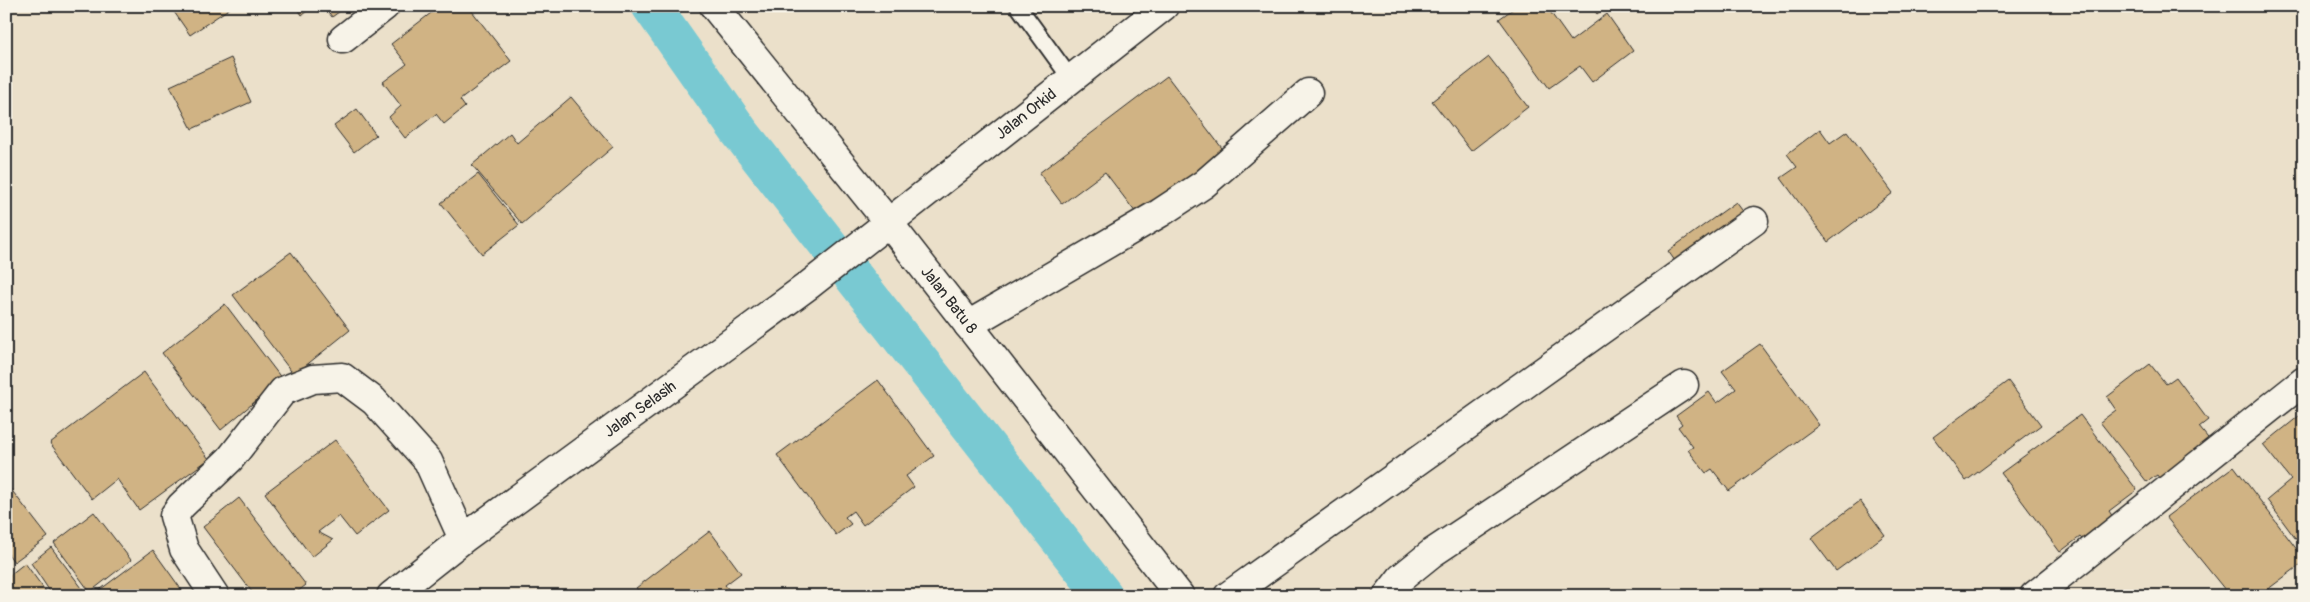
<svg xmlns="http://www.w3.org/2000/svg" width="2310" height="602" font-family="Pangolin,sans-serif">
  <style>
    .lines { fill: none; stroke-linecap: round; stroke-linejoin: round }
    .canal { stroke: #79c9d2; stroke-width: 39 }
    .building { fill: #d0b384; stroke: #2b2b2b }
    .service-casing { stroke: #2b2b2b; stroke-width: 19 }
    .minor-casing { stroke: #2b2b2b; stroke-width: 31 }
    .tertiary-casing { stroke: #2b2b2b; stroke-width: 31 }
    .service { stroke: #f7f3e8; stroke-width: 15 }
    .minor { stroke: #f7f3e8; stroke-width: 28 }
    .tertiary { stroke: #f7f3e8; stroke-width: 28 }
    .labels { text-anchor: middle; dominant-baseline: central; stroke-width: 4.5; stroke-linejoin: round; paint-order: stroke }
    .street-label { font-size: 16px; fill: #2b2b2b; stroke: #f7f3e8 }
  </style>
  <rect width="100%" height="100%" fill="#ebe0ca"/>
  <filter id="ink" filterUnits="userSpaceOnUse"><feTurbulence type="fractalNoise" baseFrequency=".02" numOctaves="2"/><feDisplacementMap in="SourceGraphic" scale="10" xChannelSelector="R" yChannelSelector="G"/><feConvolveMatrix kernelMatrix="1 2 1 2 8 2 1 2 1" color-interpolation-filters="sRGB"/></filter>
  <g filter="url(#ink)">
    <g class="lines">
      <path class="canal" d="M 651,6 L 739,131 L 1104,596"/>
    </g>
    <path class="building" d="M 170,6 L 233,6 L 190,35 Z
      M 296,6 L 313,6 L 302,15 Z
      M 324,6 L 347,6 L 332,17 Z
      M 440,6 L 468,6 L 511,61 L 460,100 L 465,107 L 444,124 L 436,114 L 405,138 L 389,117 L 401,106 L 383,82 L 407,64 L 391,44 Z
      M 1517,6 L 1546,6 L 1571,41 L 1607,14 L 1633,51 L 1592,82 L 1580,66 L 1549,88 L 1499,19 Z
      M 1591,6 L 1607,6 L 1597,14 Z
      M 1489,57 L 1528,107 L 1471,151 L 1432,101 Z
      M 231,58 L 251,102 L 192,129 L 170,86 Z
      M 1167,76 L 1225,152 L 1139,217 L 1105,172 L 1062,204 L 1039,173 Z
      M 571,97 L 613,147 L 522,224 L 472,165 L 510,133 L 517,143 Z
      M 357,109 L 376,135 L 354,152 L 334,126 Z
      M 1820,129 L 1830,143 L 1847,131 L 1893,193 L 1828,242 L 1781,178 L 1797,167 L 1787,154 Z
      M 478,174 L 519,225 L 482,254 L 441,203 Z
      M 1736,202 L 1748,218 L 1680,268 L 1668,251 Z
      M 291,252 L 350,330 L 294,375 L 233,295 Z
      M 225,304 L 282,379 L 221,430 L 162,353 Z
      M 1760,344 L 1819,425 L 1729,491 L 1712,469 L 1706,473 L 1688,450 L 1693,447 L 1678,427 L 1682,424 L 1676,416 L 1709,392 L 1717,403 L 1736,389 L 1722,371 Z
      M 2150,364 L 2166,384 L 2176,377 L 2208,420 L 2199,427 L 2216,448 L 2166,487 L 2157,475 L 2147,482 L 2100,422 L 2116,410 L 2107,397 Z
      M 144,372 L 209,459 L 139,510 L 117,479 L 92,499 L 50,443 Z
      M 878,380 L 934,456 L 906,476 L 914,487 L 863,525 L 853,511 L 845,517 L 851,524 L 836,535 L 777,455 Z
      M 2008,381 L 2041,425 L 1966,481 L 1933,437 Z
      M 2304,412 L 2304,550 L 2267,500 L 2291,480 L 2263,445 Z
      M 2080,415 L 2137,490 L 2109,511 L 2117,523 L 2087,545 L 2080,537 L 2060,552 L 2001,473 Z
      M 335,440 L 389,510 L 355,536 L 339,516 L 318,532 L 333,540 L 312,557 L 265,493 Z
      M 2234,466 L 2304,559 L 2304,562 L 2259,596 L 2230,596 L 2166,517 Z
      M 6,483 L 48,537 L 14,562 L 6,551 Z
      M 239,498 L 306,585 L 292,596 L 255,596 L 203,527 Z
      M 1860,501 L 1885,535 L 1836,571 L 1811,538 Z
      M 94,512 L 131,560 L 90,592 L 54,543 Z
      M 710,531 L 741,573 L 725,585 L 734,596 L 642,596 L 636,588 Z
      M 51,547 L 88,596 L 53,596 L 31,563 Z
      M 153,550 L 186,596 L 100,596 L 97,592 Z
      M 25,563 L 49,596 L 6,596 L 6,578 Z"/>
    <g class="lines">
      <g class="service-casing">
        <path id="service" d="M 1018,6 L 1071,79"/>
      </g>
      <g class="minor-casing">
        <path id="minor" d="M 343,39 L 385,6
          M 968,325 L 1160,213 L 1204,184 L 1308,93
          M 215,596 L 184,549 L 174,516 L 181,506 L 230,459 L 283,391 L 313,379 L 342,377 L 374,401 L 428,461 L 463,539
          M 391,596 L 463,539 L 809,285 L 1164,6
          M 1228,596 L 1754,221
          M 1387,596 L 1401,578 L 1432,553 L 1684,385
          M 2034,596 L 2304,381"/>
      </g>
      <g class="tertiary-casing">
        <path id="tertiary" d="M 714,6 L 888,222 L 1180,596"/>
      </g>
      <use href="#service" class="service"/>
      <use href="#minor" class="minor"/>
      <use href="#tertiary" class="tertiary"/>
    </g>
  </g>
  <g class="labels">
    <g class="street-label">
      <text transform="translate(1026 114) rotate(-38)">Jalan Orkid</text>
      <text transform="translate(949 300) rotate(52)">Jalan Batu 8</text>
      <text transform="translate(640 409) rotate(-36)">Jalan Selasih</text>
    </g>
  </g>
  <rect width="2310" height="602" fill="none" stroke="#f7f3e8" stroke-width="25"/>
  <rect x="12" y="12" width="2285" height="577" fill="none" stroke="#2b2b2b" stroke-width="2" filter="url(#ink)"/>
</svg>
